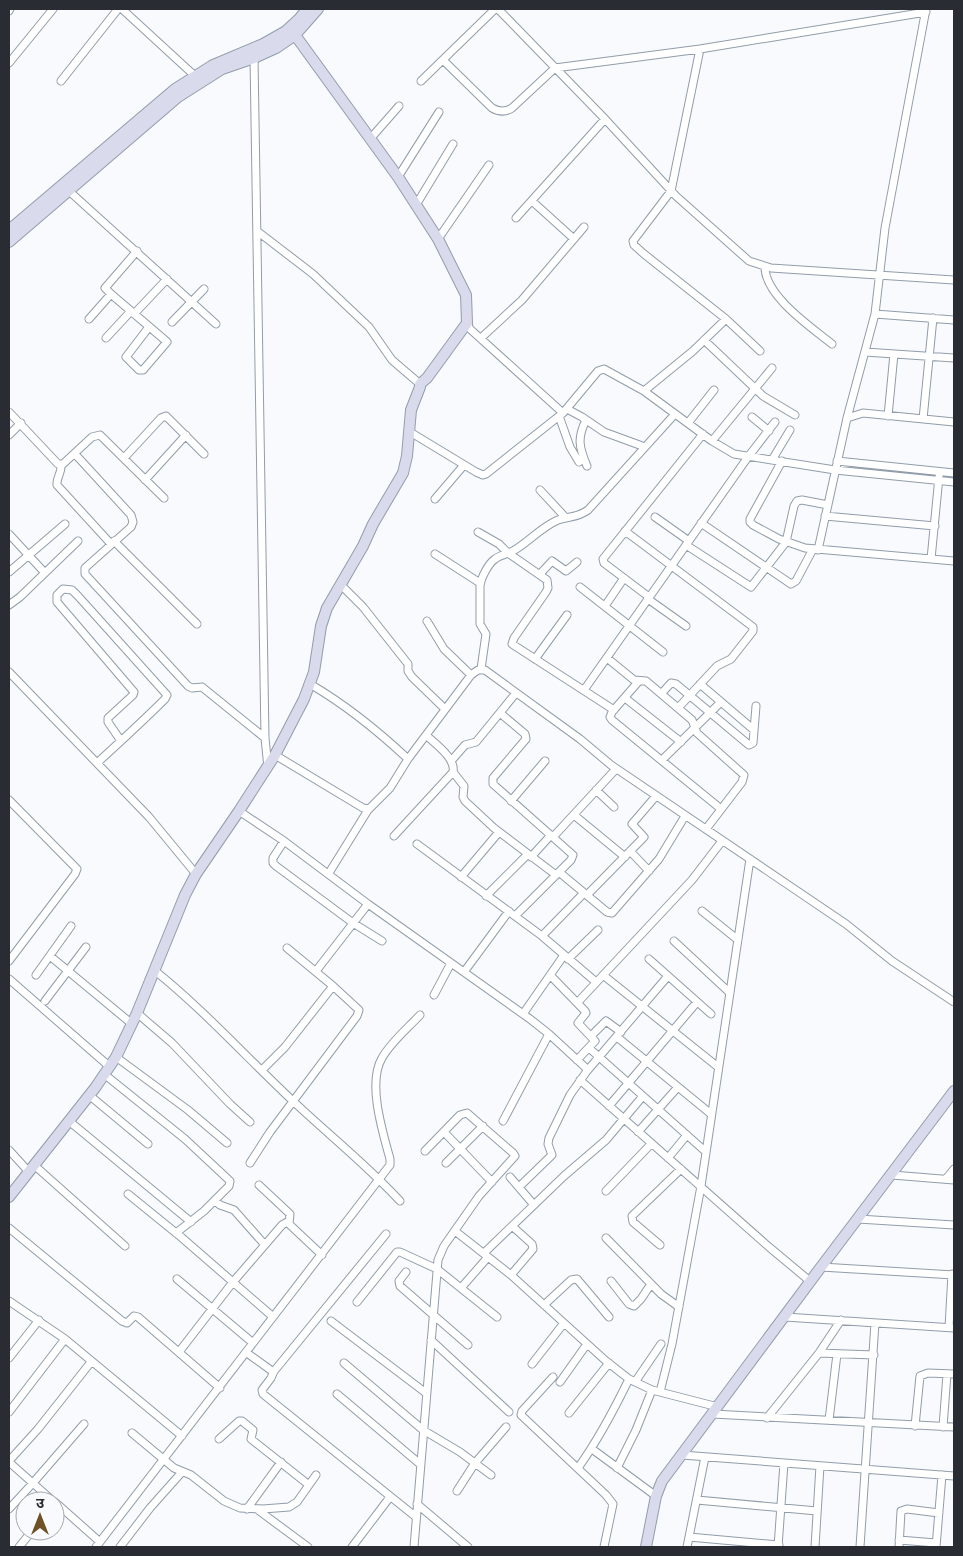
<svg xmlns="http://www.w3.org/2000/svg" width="963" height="1556" font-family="Spectral,'Noto Sans Devanagari',serif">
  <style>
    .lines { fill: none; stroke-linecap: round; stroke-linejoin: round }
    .street-casing { stroke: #919daa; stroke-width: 9 }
    .secondary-casing { stroke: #919daa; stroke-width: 12 }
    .street { stroke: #fff; stroke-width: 7 }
    .secondary { stroke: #dadaed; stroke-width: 10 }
  </style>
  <rect width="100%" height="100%" fill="#f8fafd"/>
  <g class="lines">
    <g class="street-casing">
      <path id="street" d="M 122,9 L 195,76
        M 498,9 L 605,119 L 676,196 L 749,261 L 771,268 L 954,280
        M 9,11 L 10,9
        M 700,49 L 671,191 L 633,241 L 634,245 L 644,254 L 726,319 L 760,351
        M 254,58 L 265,738 L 268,768
        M 443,60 L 492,108 C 499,112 506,112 512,108 L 555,68 L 700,49 L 926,12
        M 9,63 L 53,9
        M 61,81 L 118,9
        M 421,81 L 495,9
        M 370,139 L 399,106
        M 398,177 L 439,112
        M 69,191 L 216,324
        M 532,201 L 574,239
        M 416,205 L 453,144
        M 516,218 L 605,119
        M 257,231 L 313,274 L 369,327 L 392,360 L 420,384
        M 438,239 L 489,165
        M 137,251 L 105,288 L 111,294 L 166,341 L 167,342 L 143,370 L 139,370 L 126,357 L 149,327
        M 765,267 C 765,296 811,327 832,344
        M 134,314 L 167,279
        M 875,314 L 954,320
        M 89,319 L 111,294
        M 172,322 L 204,289
        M 467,323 L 470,329 L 563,413
        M 106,338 L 131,311
        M 481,338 L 522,300 L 584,227
        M 704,340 L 763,396 L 795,415
        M 865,352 L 954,358
        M 644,391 L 693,351 L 726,319
        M 567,409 L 582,417 L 604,432 L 645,447
        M 9,412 L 58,464 L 63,464 L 92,437 L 100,435 L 164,498
        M 559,416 L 570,447 L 579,462
        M 888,416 L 894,354
        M 752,417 L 769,431
        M 847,418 L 863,413 L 954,422
        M 923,419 L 933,318
        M 586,420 C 577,438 579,447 587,466
        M 688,423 L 714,390
        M 410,432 L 476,472 L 483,475 L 486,474 L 563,413 L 598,371 L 604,369 L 644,391 L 712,441 L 734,454 L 835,470 L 954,482
        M 9,435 L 21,423
        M 712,441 L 772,368
        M 75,454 L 131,515 L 133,522 L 131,527 L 85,568 L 85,574 L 188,686 L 192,688 L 202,687 L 265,738
        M 124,458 L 161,418 L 166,416 L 204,454
        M 772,460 L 790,430
        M 782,461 L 750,519 L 750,522 L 753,525 L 779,539 L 805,548 L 954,561
        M 837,461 L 954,473
        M 61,464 C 62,474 56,477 57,485 L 111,544
        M 145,480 L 186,435
        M 540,490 L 566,518
        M 435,499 L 464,465
        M 825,516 L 935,526
        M 655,517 L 689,541
        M 701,523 L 791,584 L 796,581 L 813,549
        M 625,531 L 753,627 L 753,631 L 731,659 L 717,666 L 678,708
        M 478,532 L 499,544 L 508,553 L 547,580 L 548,588 L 546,592 L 514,638 L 512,644 L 614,710
        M 9,534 L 45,573
        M 114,541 L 197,624
        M 686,545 L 751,587 L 786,542 L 794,506 L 797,501 L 802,500 L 828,505
        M 818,550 L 847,418 L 875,314 L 885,228 L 926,9
        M 435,554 L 480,583
        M 931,559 L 939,477
        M 9,572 L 65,524
        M 540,574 L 552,561 L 566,571 L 577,562
        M 341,585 L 363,607 L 408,664 L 408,671 L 412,677 L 445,709
        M 580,587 L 663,652
        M 649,597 L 604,563 L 603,559 L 703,434
        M 648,599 L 686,626
        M 9,605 L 20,597 L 78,541
        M 605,606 L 624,578
        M 427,621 L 444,649 L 471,675
        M 607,658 L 634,680 L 646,681 L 692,720 L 697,733 L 744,775 L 742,782 L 706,829
        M 535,659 L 567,615
        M 481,669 L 486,634 L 480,624 L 480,586 C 481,578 488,564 495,559 C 500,555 507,554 513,551 C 529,542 541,527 558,520 C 570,516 577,518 588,510 L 675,414
        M 9,672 L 149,817 L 196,874
        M 639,681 L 612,712 L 610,717 L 612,720 L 721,809
        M 310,684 C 346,705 377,730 408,759
        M 700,684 L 754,730
        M 584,690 L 748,457 L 775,422
        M 661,694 L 671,683 L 676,684 L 749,745 L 753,743 L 756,706
        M 625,698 L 681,742
        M 500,713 L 525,734 L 526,739 L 493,778 L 493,784 L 573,855 L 571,860 L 515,916
        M 275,755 L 363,808 L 369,809 L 390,788 L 408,759 L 471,675 L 478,670 L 485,670 L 580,739 L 611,765 L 846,924 L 892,961 L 954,1002
        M 662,760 L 721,702
        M 451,761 L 465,745 L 476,742 L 516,693
        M 97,763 C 120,742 143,721 165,699 L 167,695 L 78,596 L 72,590 L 63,589 L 57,595 L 57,602 L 134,692 L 133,695 L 108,718 L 108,722 L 121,741
        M 453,772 L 464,786 L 463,797 L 465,801 L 494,828 L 556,875
        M 596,790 L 614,807
        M 9,800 L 77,869 L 75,874 L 9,961
        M 511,801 L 545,761
        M 239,811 L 284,841 L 368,904 L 530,1019 L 549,1034 L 586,1068 L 587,1071 L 570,1095 L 549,1138 L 548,1144 L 552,1155 L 519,1187
        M 574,815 L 625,857
        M 394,836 L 453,772 C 456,758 435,744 426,735
        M 553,837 L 616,769
        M 284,841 L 273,858 L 273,863 L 276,866 L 353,923 L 382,941
        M 417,844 L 542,936 L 596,982
        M 630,851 L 649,871
        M 531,857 L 551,835
        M 559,872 L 607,912 L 612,913 L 659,859 L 685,816
        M 329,873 L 368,810
        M 461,877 L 499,832
        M 587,895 L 644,837 L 632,824 L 656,796
        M 486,896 L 528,854
        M 702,911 L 738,940
        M 542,936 L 584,893
        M 674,941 L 730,993
        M 50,956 L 132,1024
        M 568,959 L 598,930
        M 649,959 L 711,1014
        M 154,970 C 204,1010 247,1058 294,1102 C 329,1135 367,1165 400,1201
        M 316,971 L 368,904
        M 464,972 L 509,911
        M 36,975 L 71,926
        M 550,975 L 585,1011 L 586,1013 L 578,1023 L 595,1041 L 577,1060
        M 603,975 L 718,1067
        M 9,979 L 110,1067
        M 434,995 L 451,963
        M 45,1001 L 86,947
        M 578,1002 L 692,880 L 722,841
        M 137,1013 L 172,1043 L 230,1104 L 250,1122
        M 523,1014 L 564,955
        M 591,1036 L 606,1021 L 621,1032
        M 617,1037 L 711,1114
        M 589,1048 L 706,1152
        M 116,1057 L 188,1110 L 227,1143
        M 262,1070 L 285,1047 L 333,986
        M 587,1071 L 668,976
        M 104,1074 L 185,1139 L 230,1181 L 229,1186 L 204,1211 L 176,1233
        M 580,1080 L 769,1247 L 811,1282
        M 89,1095 L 148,1144
        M 609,1106 L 697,1002
        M 69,1121 L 191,1222
        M 503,1121 L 549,1034
        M 444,1132 L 492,1182
        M 638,1132 L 678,1087
        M 9,1150 L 29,1172
        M 668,1158 L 687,1135
        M 250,1163 L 270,1132 L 357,1016 L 359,1010 L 333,986 L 287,948
        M 446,1163 L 483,1126
        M 34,1165 L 125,1246
        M 892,1175 L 954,1180
        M 510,1177 L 534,1205
        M 946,1179 L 954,1169
        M 259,1185 L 290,1214 L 289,1224 L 322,1255
        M 606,1191 L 651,1144
        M 128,1194 L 181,1237 L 272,1316
        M 215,1201 L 220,1205 L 234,1210 L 265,1245
        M 858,1219 L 954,1225
        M 9,1228 L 122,1321 L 127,1323 L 134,1316 L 138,1317 L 220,1388
        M 455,1231 L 511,1275 L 606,1361 L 629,1379 L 652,1390 L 718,1407
        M 606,1238 L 661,1294 L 679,1307
        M 660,1245 L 633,1222 L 632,1216 L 681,1169
        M 484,1253 L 564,1176 L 606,1140 L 643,1096
        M 821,1267 L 954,1275
        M 406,1272 L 399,1281 L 400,1286 L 468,1345
        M 511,1275 L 533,1249 L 532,1244 L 512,1226
        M 177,1279 L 253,1343
        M 611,1281 L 629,1304 L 634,1306 L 641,1299 L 651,1284
        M 461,1288 L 488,1257
        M 9,1301 L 65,1339 L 182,1436
        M 357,1302 L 397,1252 L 400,1252 L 437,1269 L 497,1317
        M 544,1305 L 571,1280 L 577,1279 L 609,1317
        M 785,1317 L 954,1328
        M 331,1321 L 426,1393
        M 949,1327 L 952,1274
        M 431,1340 L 509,1412
        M 179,1352 L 233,1282 L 282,1225 L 289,1221
        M 247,1353 L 272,1371 L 275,1370 L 386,1234
        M 819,1353 L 874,1355
        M 9,1358 L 39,1320
        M 344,1363 L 423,1430 L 460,1452 L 491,1475
        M 532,1364 L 564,1323
        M 274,1371 L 271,1378 L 262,1390 L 263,1394 L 416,1517
        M 553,1377 L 522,1411 L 521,1415 L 606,1495 L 613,1504 L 604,1547
        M 560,1382 L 587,1344
        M 635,1382 L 661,1344
        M 660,1392 L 672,1344 L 701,1186 L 750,859
        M 337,1394 L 420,1464
        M 9,1412 L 65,1339
        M 569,1413 L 609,1363
        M 713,1414 L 954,1427
        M 767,1418 L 819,1353 L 841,1320
        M 829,1420 L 837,1354
        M 915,1426 L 920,1376 L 928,1373 L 954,1374
        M 943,1427 L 947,1374
        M 132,1433 L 174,1468 L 191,1475 L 224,1501 L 240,1508 L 263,1509 L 289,1507 L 297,1502 L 316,1475
        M 219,1439 L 239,1421 L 242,1421 L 253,1430 L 251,1439 L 309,1485
        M 592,1449 L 656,1496
        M 682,1455 L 954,1476
        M 9,1461 L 38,1429 L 91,1362
        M 9,1462 L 53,1501
        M 578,1468 C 598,1440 614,1410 629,1379
        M 617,1468 L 636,1430 L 652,1390
        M 457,1491 L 475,1463 L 506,1427
        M 697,1500 L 817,1511
        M 55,1502 L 100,1542
        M 417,1504 L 468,1547
        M 9,1509 L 32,1484 L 84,1424
        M 247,1509 L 281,1462
        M 258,1510 L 308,1547
        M 689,1537 L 779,1545
        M 899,1540 L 936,1543
        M 19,1547 L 32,1531
        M 96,1547 L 390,1165 L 390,1159 C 383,1133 367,1083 382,1058 C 391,1042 407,1029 420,1015
        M 120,1547 L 150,1508 L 182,1472
        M 352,1547 L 390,1497
        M 414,1547 L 438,1260 L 444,1246 L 479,1196 L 515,1156 L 513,1153 L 467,1113 L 460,1115 L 425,1151
        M 687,1547 L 705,1457
        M 778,1547 L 784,1463
        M 815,1547 L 820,1466
        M 860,1547 L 875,1323
        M 899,1547 L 901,1511 L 907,1509 L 939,1513
        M 936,1547 L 942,1475"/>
    </g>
    <g class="secondary-casing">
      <path id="secondary" d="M 9,230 L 175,89 L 213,65 L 263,44 L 286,31 L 299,19 L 307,9
        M 9,242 L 178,97 L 222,69 L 254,58 L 276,48 L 295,35 L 318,9
        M 9,1197 L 95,1088 L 116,1057 L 137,1013 L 185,895 L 196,874 L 239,811 L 275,755 L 304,699 L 314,672 L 321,626 L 327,608 L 363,546 L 373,524 L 403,473 L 407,456 L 411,410 L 420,387 L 420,384 L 427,378 L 467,323 L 466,295 L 438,239 L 398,177 L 295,35
        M 646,1547 L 656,1496 L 662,1481 L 821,1267 L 954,1091"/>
    </g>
    <use href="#street" class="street"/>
    <use href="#secondary" class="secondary"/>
  </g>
  <rect width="963" height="1556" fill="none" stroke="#292d33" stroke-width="20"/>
  <g transform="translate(40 1516)"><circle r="24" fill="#f8fafd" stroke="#a5a8ac"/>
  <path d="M0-4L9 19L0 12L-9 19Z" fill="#6e5125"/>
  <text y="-8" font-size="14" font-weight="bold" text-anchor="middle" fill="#292d33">उ</text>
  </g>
</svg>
